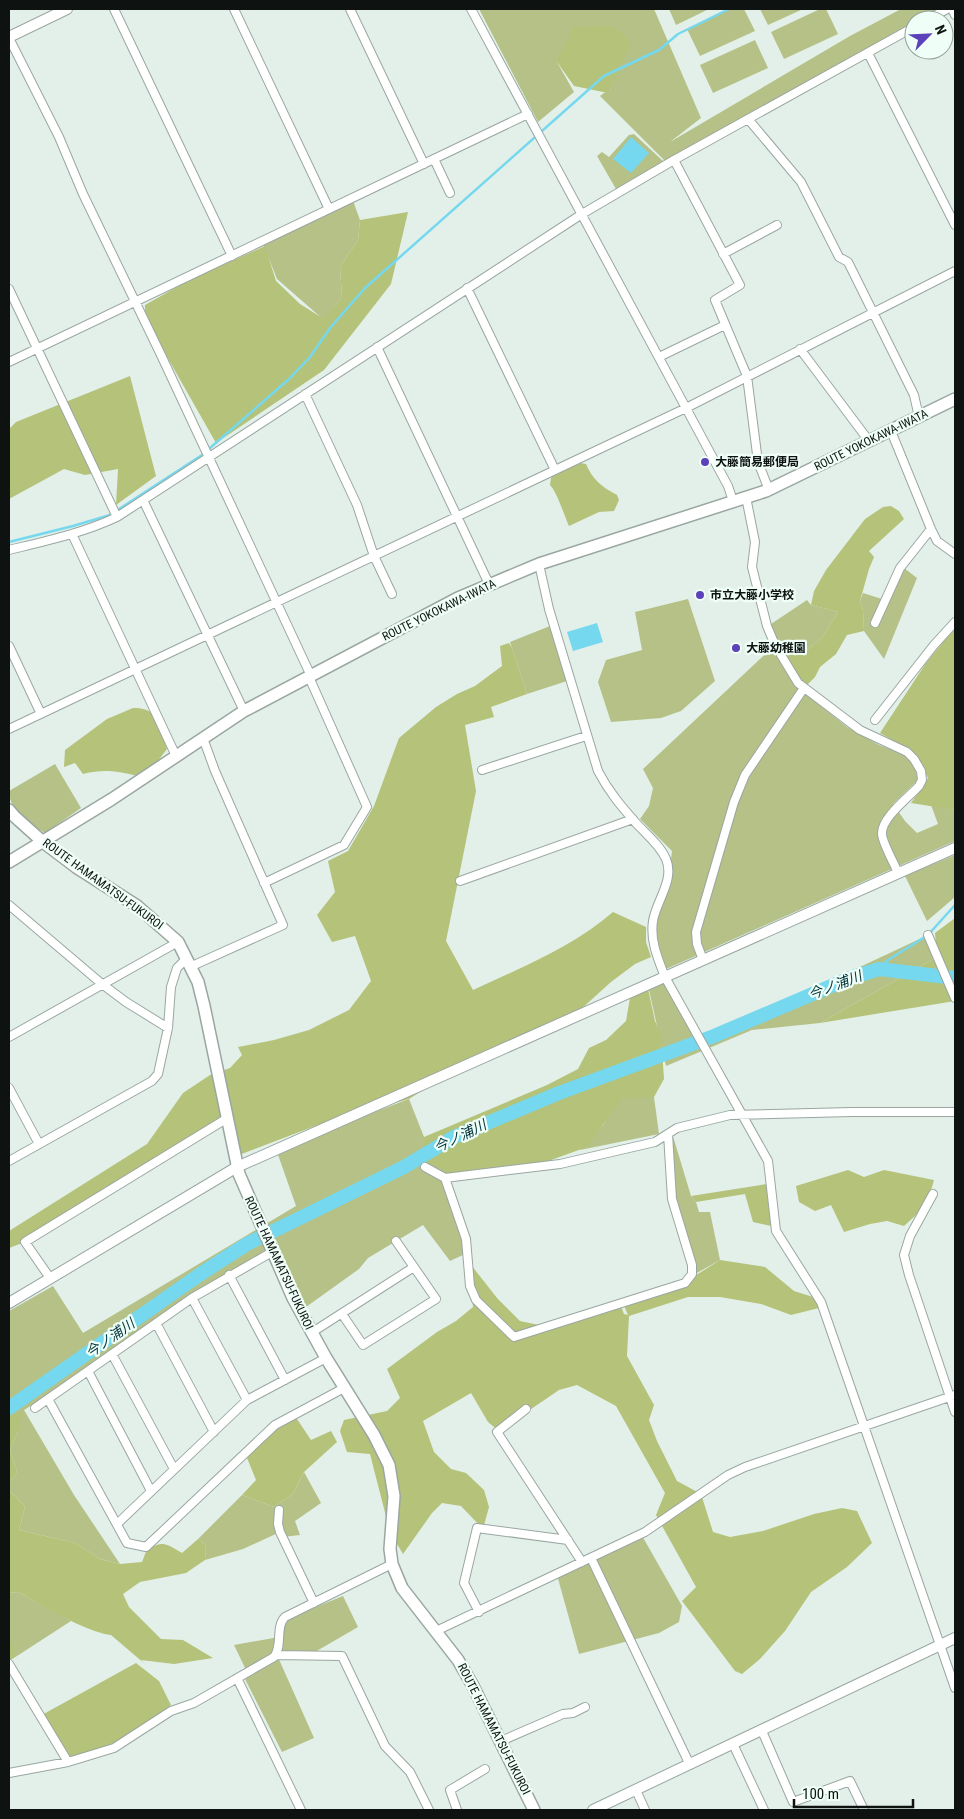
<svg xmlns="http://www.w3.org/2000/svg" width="964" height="1819" font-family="'Roboto Condensed','Noto Sans JP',sans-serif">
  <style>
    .green { fill: #b5c186 }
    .forest { fill: #b5c279 }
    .water { fill: #75d8ef }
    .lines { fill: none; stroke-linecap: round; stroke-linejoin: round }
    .stream { stroke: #75d8ef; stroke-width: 2.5 }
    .river { stroke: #75d8ef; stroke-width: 14 }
    .minor-casing { stroke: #9aa7a1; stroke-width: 10 }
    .tertiary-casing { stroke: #9aa7a1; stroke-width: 12 }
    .secondary-casing { stroke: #9aa7a1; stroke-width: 14 }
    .minor { stroke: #fff; stroke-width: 8 }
    .tertiary { stroke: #fff; stroke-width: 10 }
    .secondary { stroke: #fff; stroke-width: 11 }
    .poi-dot { fill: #5b42ba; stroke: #effef7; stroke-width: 2 }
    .labels { text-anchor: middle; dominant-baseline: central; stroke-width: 4.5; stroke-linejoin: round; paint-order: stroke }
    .street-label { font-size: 12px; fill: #0e1311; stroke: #effef7 }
    .poi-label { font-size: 12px; font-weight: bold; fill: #0e1311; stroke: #effef7; text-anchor: start }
    .water-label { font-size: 14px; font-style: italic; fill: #00323b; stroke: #effef7 }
  </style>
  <rect width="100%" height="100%" fill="#e2f0e9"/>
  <path class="green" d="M 479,9 L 654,9 L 701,118 L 670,142 L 850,36 L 901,9 L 943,9 L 923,20 L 914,20 L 914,25 L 668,164 L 600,96 L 611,88 L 557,62 L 574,92 L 538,122 Z
    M 669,9 L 709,9 L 676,25 Z
    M 731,9 L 744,9 L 755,31 L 700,56 L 687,29 Z
    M 760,9 L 803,9 L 768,25 Z
    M 820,9 L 826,9 L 838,34 L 784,59 L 771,32 Z
    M 755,40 L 768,68 L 713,93 L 700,65 Z
    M 634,134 L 664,162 L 616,189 L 597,156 L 602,152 L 609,157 L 629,135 Z
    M 352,198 L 360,220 L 358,240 L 340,267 L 342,297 L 324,320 L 277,279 L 262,241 Z
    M 904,568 L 917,578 L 884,659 L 864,631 L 863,610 L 860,601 L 863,593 L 885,600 Z
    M 688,599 L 715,681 L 681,711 L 661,718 L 611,722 L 598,682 L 606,660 L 642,650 L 635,612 Z
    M 807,600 L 811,605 L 838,612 L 822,638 L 803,653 L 776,640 L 768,626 Z
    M 550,626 L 567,681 L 527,694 L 510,642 Z
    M 775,645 L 802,691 L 847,727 L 879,745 L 905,755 L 915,768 L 918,780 L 893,804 L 905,821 L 917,833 L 938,824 L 931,805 L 955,810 L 955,841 L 666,969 L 653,928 L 667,894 L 672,851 L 640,819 L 649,806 L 653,788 L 643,769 Z
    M 55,764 L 81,808 L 45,833 C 30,823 9,811 9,791 Z
    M 955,855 L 955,897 L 927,921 L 905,876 Z
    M 928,935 L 937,957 L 820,1023 L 752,1030 L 666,1066 L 649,990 L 666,982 L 696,1042 C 773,1006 851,972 928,935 Z
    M 621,1095 L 654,1097 L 659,1134 L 580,1150 L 603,1125 Z
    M 409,1099 L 424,1137 L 425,1167 L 445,1178 L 467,1253 L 450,1261 L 423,1225 L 368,1258 L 359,1269 L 306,1307 L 277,1242 L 101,1362 L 24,1410 L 74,1495 L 120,1564 L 100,1559 L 75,1543 L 19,1530 L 25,1506 L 9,1490 L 9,1483 L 17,1472 L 10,1449 L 18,1431 L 9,1418 L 9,1311 L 53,1286 L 83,1333 L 296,1206 L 276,1149 Z
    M 672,1133 L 691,1196 L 696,1202 L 699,1212 L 710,1212 L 720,1260 L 688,1278 L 692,1273 L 671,1195 Z
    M 304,1472 L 321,1503 L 295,1521 L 300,1535 L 282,1537 L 280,1532 L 243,1549 L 205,1560 L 206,1545 L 198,1539 L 242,1495 L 274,1507 L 293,1494 Z
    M 641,1534 L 682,1606 L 679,1622 L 659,1633 L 579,1654 L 557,1575 Z
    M 18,1592 L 71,1621 L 17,1656 L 9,1641 L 9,1593 Z
    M 343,1596 L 358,1627 L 308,1656 L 277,1655 L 314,1738 L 282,1752 L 245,1679 L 247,1672 L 234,1645 L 279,1637 L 281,1621 Z"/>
  <path class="forest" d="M 611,26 L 621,31 L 631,44 L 608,93 L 574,86 L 557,62 L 573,27 Z
    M 408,212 L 391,284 L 324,370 L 216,443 L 145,318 L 145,305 L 191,279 L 265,246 L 276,281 L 300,304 L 324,319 L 342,297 L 340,267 L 358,240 L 360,220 Z
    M 130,376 L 156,476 L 116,505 L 118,469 L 85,475 L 64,469 L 9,499 L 9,429 L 16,422 Z
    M 580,463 L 586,464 C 592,479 602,487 617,495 L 619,500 L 614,511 L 599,512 L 569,526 C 564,515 557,492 550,485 L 551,478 L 553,474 Z
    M 891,506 L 899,511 L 904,519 L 869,551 L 874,557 L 869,569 L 860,601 L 863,610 L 864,631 L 847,635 L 836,654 L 820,667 L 815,677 L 804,688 L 776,640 L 803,653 L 822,638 L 838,612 L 811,605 L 814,591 L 826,570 L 865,519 L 883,507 Z
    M 955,627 L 955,810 L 911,803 L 928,778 L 913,752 L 880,733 L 926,663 Z
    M 509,643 L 512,648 L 527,694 L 491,707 L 494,717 L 465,725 L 476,791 L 446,941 L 473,990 C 522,967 573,947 613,912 L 646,927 L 646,942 L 651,957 L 635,964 L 611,982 L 570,1019 L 457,1069 L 409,1099 L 315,1126 L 234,1157 L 227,1119 L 25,1242 L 9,1248 L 9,1231 L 147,1144 L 183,1093 L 210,1075 L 230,1068 L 242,1055 L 238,1047 L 274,1040 L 309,1030 L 349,1010 L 371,981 L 355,936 L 332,942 L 317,915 L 335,892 L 328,861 L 348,851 L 374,806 L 399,738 L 436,707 L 457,694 L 475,686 L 502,666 L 500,646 Z
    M 133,708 C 160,707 161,728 167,749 L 154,766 L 137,776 C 116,771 104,769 83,774 L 75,763 L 64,767 L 65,750 L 107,719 Z
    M 955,918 L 955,1001 L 820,1023 L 937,957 L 935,933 Z
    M 647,984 L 655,1021 L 661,1035 L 664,1079 L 654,1097 L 622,1098 L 587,1147 L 529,1168 L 450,1178 L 424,1163 L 424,1137 L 547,1085 L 578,1069 L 589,1048 L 606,1040 L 626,1021 L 630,998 Z
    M 848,1170 L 864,1177 L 884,1170 L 934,1180 L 927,1205 L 904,1226 L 887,1221 L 870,1224 L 844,1232 L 831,1205 L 815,1211 L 799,1202 L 796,1186 Z
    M 767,1184 L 771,1226 L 753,1222 L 745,1194 L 696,1202 L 691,1196 Z
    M 720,1260 L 765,1267 L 794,1291 L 813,1297 L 819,1308 L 791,1315 L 761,1304 L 720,1297 L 688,1297 L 629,1316 L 627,1356 L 654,1405 L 649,1420 L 657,1441 L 677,1481 L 701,1494 L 713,1532 L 730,1537 L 763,1531 L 814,1514 L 842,1508 L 857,1511 L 872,1543 L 847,1567 L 811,1592 L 785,1631 L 760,1659 L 742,1674 L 735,1671 L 682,1601 L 696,1587 L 656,1515 L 665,1493 L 616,1406 L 577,1385 L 559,1390 L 499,1431 L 488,1422 L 471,1393 L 423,1421 L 434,1452 L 451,1469 L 466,1473 L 484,1490 L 489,1507 L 483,1529 L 461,1506 L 442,1503 L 432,1513 L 403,1554 L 390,1532 L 370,1454 L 347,1452 L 340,1431 L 344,1420 L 387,1411 L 400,1398 L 387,1369 L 437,1332 L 456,1321 L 473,1307 L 468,1261 L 497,1298 L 520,1321 L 553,1328 L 620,1304 L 624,1314 L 628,1315 L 623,1303 L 682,1284 Z
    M 23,1411 L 18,1431 L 10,1449 L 17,1472 L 9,1483 L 9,1417 Z
    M 297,1419 L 311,1440 L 331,1431 L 337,1442 L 304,1472 L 293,1494 L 274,1507 L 242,1495 L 256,1480 L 245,1453 L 282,1421 Z
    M 9,1490 L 25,1506 L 19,1530 L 75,1543 L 100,1559 L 120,1564 L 142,1562 L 147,1549 C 165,1540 166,1544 182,1553 L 198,1539 L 206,1545 L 205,1560 L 186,1573 L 140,1582 L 123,1594 L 129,1607 L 161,1639 L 183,1640 L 213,1658 L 174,1664 L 141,1660 L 145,1664 L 111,1635 C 85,1632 42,1605 18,1592 L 9,1593 Z
    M 9,1639 L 17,1656 L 9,1661 Z
    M 136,1663 L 159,1681 L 171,1705 L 114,1748 L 68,1762 L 40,1716 Z"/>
  <path class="water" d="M 631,137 L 649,153 L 631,173 L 613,159 Z
    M 597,623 L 603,642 L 573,651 L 567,632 Z"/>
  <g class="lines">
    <path class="stream" d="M 9,542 L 73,526 L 110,515 L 202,455 L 289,379 L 310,357 L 330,328 L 365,288 L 604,76 L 659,50 L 678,34 L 729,9
      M 879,969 L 888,960 L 928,935 L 955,905"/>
    <path class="river" d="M 9,1408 L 199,1275 L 247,1244 L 404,1167 L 454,1137 L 559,1093 L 714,1036 L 850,978 L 879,969 L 955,978"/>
    <g class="minor-casing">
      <path id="minor" d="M 114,9 L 232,256
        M 234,9 L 329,209
        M 350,9 L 424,164
        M 471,9 L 728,486 L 733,501
        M 952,9 L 955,15
        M 927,20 L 947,9
        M 9,38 L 59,137 L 83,194 L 161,355 L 311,676
        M 868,53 L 955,225
        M 748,119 L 801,182 L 839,257 L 848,262 L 914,395 L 919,417
        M 434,159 L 450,193
        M 674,160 L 740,285 L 715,300 L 747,376 L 758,462 L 769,490
        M 723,254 L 777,225
        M 467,288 L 555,470
        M 9,289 L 117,517
        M 377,347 L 489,584
        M 800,349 L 869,441
        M 659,357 L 725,325
        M 9,362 L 528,114
        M 305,394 L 357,505 L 374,556 L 392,594
        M 891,431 L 931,529 L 937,541 L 955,554
        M 746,497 L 755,542 L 752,567 L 767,626 L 775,645 L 798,683 L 860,730 L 907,752 L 914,759 L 921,771 L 922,780 L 919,786 C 909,797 881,818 882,834 C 882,842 895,865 898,873
        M 143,500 L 244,711
        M 72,534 L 176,756
        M 9,550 C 46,541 83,533 117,517 L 582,214 L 674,160 L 914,27
        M 539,564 L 549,609 L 598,771 C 609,792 621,806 636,823 C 646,834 660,845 666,859 C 675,880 656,901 653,921 C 650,941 658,959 665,977 L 768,1161 L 776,1231 L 821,1302 L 955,1688
        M 875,623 L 900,568 L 931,529
        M 9,646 L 41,714
        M 875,720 L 934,645 L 955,622
        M 9,729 L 686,408 L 955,271
        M 482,770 L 586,736
        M 460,881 L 633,819
        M 264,883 L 344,845 L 367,807 L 309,677
        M 9,905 L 102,984 L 126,1002 L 168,1028
        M 928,935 L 955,998
        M 703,960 L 697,944 L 696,932 L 734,802 L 745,775 L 804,688
        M 192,966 L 283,925 L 215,771 L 203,738
        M 9,1037 L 178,942
        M 9,1088 L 39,1144
        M 9,1161 L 152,1081 L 158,1074 L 168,1028 L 171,987 L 177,968 L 187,958
        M 425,1167 L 445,1178 L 560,1164 L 655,1142 L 677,1128 L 730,1115 L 852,1112 L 955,1112
        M 445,1178 L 466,1239 L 470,1286 L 476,1300 L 514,1337 L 685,1283 L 692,1274 L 692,1265 L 672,1199 L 668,1134
        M 933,1194 L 910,1236 L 904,1255 L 909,1275 L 955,1412
        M 229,1275 L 285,1380
        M 50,1278 L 25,1242 L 226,1119
        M 192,1298 L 247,1400
        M 342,1314 L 363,1345 L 436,1299 L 396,1241
        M 156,1323 L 214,1432
        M 311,1333 L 414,1267
        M 112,1354 L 174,1469
        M 88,1371 L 151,1491
        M 48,1399 L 127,1543 L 146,1547 L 275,1425 L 344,1388
        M 35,1408 L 192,1298 L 272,1252
        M 526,1409 L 497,1432 L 582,1562
        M 279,1510 L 278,1524 L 280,1532 L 314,1603
        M 117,1524 L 247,1400 L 326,1358
        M 591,1558 L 690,1765
        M 479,1612 L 464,1583 L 477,1528 L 568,1540
        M 436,1631 L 645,1532 L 728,1475 L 745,1467 L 955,1395
        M 276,1655 L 342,1656 L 385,1746 L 410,1772 L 429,1810
        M 9,1664 L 68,1762
        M 237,1678 L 301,1810
        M 762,1731 L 793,1802 L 850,1781 L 864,1810
        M 501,1741 L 563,1714 L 573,1713 L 585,1707
        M 733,1744 L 764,1810
        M 9,1773 L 68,1762 L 114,1748 L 171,1711 L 194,1703 L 274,1657 C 283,1646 275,1627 285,1617 L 392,1564
        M 636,1790 L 645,1810
        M 457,1810 L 450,1790 L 485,1769"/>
    </g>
    <g class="tertiary-casing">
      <path id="tertiary" d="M 9,37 L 67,9
        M 9,1303 L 237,1167 L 955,848
        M 593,1810 L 955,1638"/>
    </g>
    <g class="secondary-casing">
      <path id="secondary" d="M 9,810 L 14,816 L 43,842 L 76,867 L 137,906 L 178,942 L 198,982 L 204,1006 L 239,1174 L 293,1298 L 326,1358 L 374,1435 L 389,1465 L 394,1496 L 390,1549 L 392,1564 L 402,1588 L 458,1660 L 473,1686 L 534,1810
        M 9,862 L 112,799 L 244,711 L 458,598 L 539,564 L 766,491 L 955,399"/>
    </g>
    <use href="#minor" class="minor"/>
    <use href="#tertiary" class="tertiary"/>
    <use href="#secondary" class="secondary"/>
  </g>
  <g class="poi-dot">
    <circle cx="705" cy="462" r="5"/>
    <circle cx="700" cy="595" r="5"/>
    <circle cx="736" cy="648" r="5"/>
  </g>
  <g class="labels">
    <g class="street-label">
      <text transform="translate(871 440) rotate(-26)">ROUTE YOKOKAWA-IWATA</text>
      <text transform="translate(439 610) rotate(-26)">ROUTE YOKOKAWA-IWATA</text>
      <text transform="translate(103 884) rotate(36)">ROUTE HAMAMATSU-FUKUROI</text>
      <text transform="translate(279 1263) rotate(65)">ROUTE HAMAMATSU-FUKUROI</text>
      <text transform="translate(494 1729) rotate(63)">ROUTE HAMAMATSU-FUKUROI</text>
    </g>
    <g class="poi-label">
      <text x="715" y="462">大藤簡易郵便局</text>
      <text x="710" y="595">市立大藤小学校</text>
      <text x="746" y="648">大藤幼稚園</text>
    </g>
    <g class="water-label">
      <text transform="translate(835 985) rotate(-21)">今ノ浦川</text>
      <text transform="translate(460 1136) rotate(-26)">今ノ浦川</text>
      <text transform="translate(110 1338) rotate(-35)">今ノ浦川</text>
    </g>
  </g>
  <rect width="964" height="1819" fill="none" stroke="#0e1311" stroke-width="20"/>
  <g transform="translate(929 35) rotate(66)"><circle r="24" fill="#effef7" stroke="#95a09b"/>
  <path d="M0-4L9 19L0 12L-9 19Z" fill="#5b42ba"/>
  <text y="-8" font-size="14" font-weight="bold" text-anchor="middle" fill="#0e1311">N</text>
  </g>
  <path d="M794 1799v8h119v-8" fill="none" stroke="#0e1311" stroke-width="2.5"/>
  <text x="802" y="1799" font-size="15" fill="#0e1311" stroke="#effef7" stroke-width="4" paint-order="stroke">100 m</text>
</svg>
